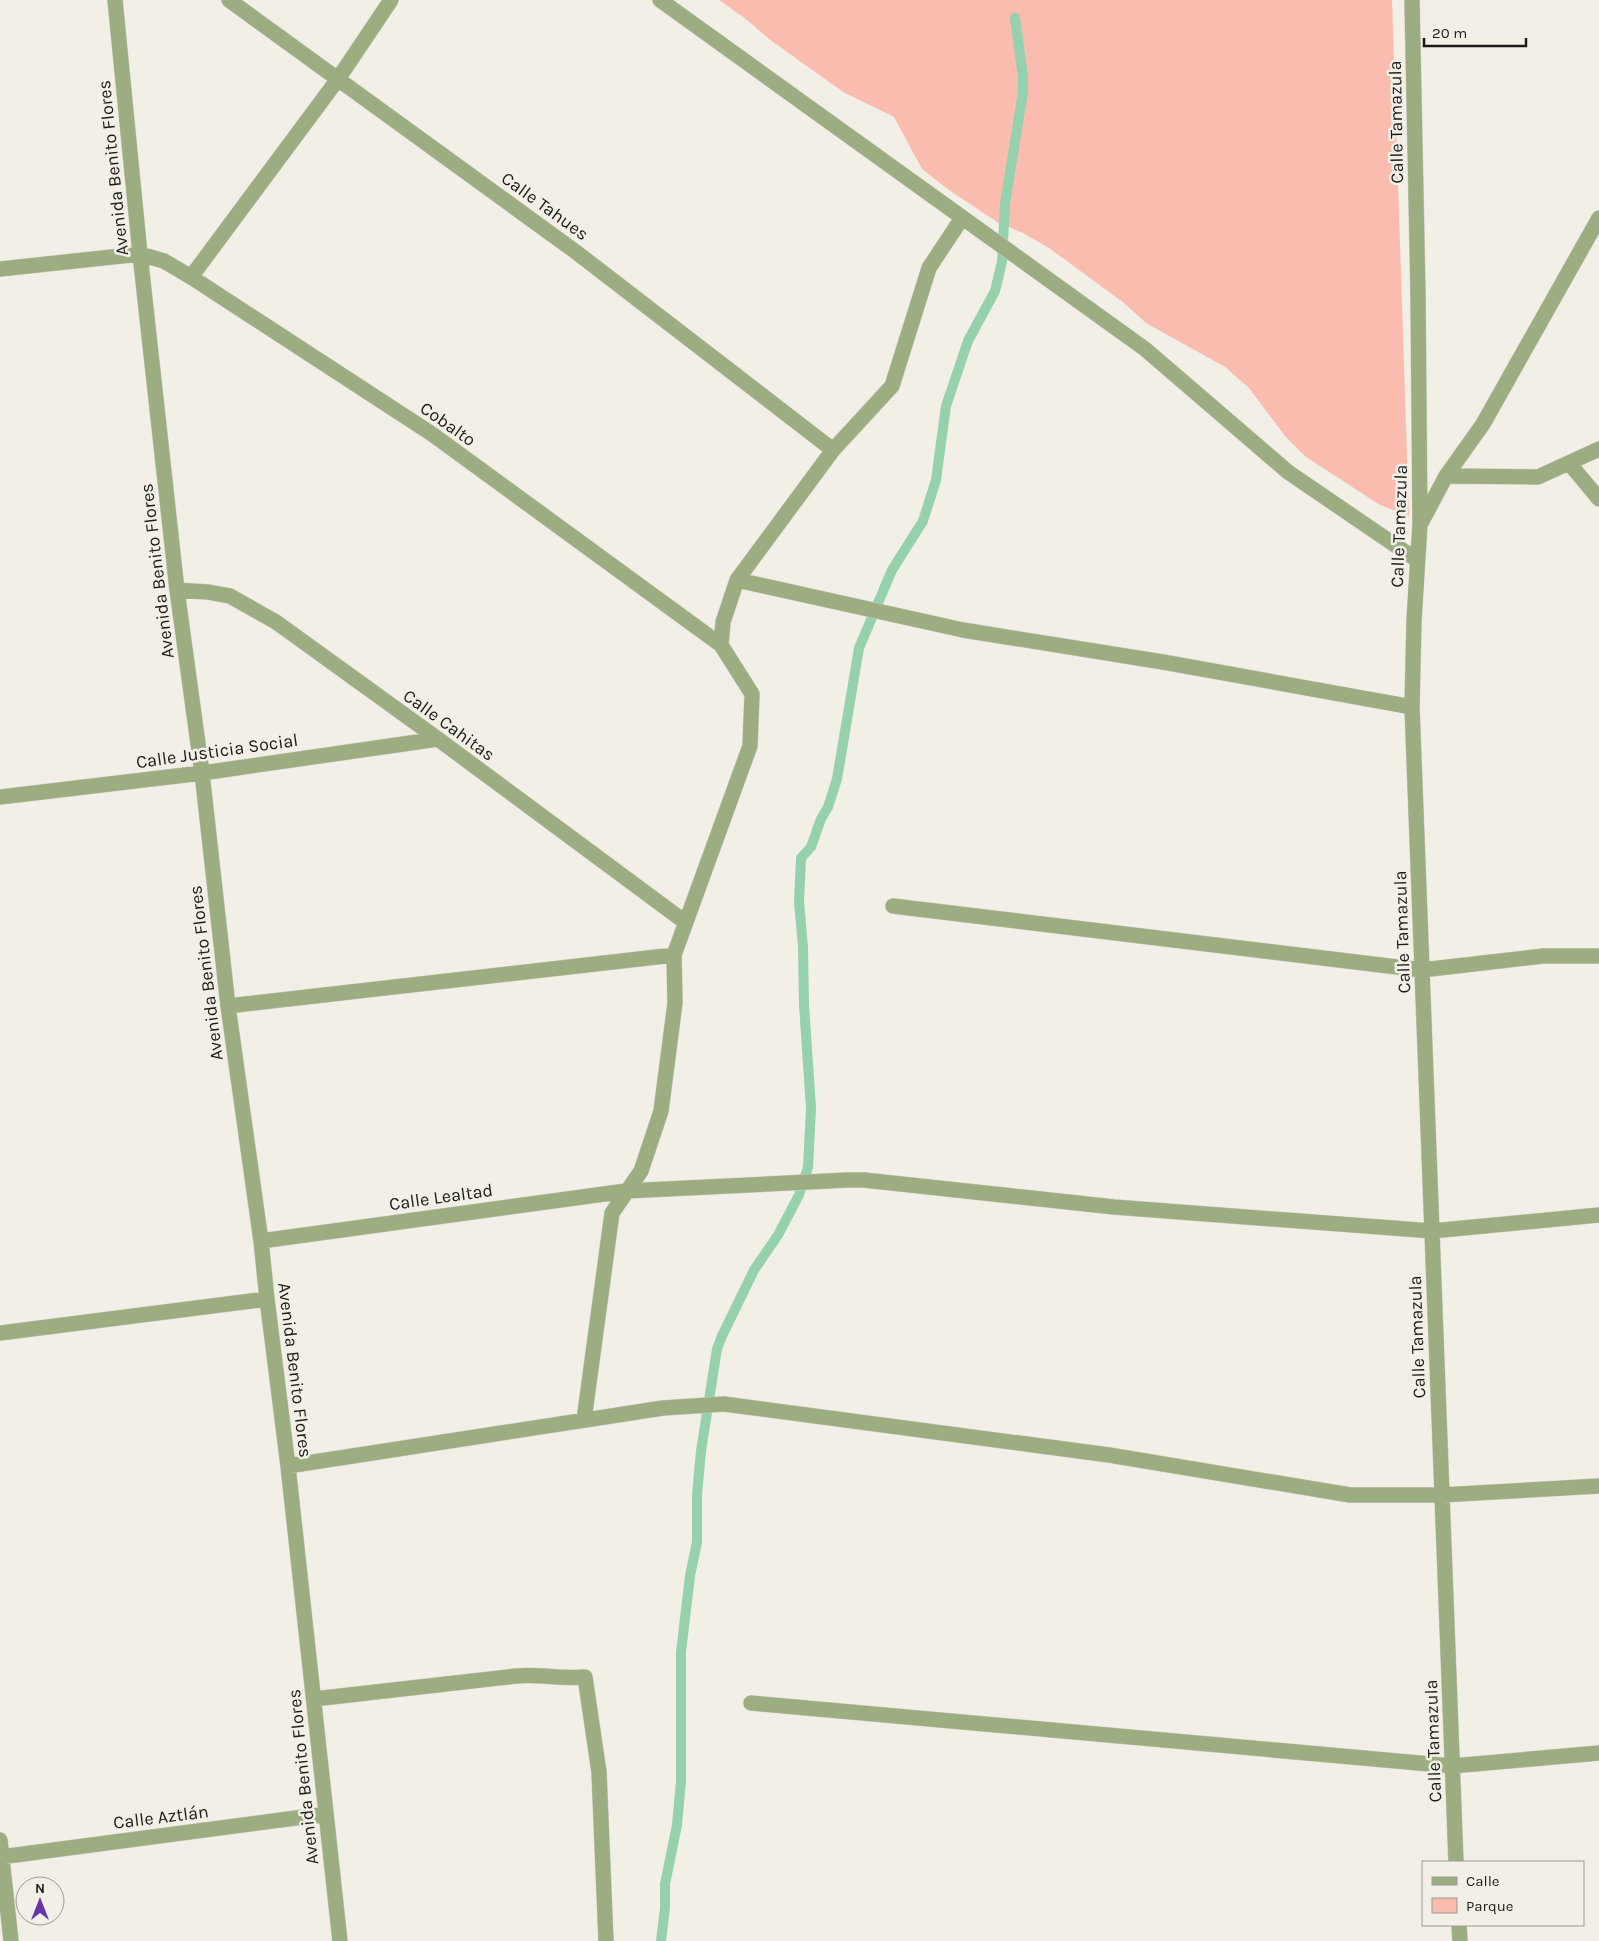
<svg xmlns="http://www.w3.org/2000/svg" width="1599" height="1941" font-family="Karla,sans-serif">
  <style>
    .green { fill: #fabcaf }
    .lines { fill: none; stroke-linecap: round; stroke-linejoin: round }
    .stream { stroke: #95d1ac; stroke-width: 10 }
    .street-casing { stroke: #d0cec5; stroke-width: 16 }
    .street { stroke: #9cad82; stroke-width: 15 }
    .labels { text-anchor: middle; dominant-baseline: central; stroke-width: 5; stroke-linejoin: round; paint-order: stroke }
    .street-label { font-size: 18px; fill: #1c1b18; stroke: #f2f0e6 }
  </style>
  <rect width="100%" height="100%" fill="#f2f0e6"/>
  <path class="green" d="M 719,0 L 1392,0 L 1409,516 L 1380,505 L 1306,457 L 1285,436 L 1249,388 L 1225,367 L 1146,323 L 1124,303 L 1049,248 L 1023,233 L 997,222 L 946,188 L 922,169 L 894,117 L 843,92 L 769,39 L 747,20 Z"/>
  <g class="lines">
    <path class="stream" d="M 661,1941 L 665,1908 L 665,1884 L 677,1825 L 681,1781 L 681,1652 L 690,1576 L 697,1542 L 697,1495 L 701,1451 L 717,1349 L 722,1336 L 754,1270 L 778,1235 L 799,1195 L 808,1167 L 811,1108 L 804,1005 L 803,947 L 799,902 L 801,858 L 811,847 L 821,819 L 828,807 L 837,779 L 859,648 L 892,570 L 923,521 L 936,480 L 946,406 L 968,341 L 995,291 L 1002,262 L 1005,204 L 1023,92 L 1023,77 L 1015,18"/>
    <g class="street-casing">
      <path id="street" d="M 115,0 L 140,254 L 177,590 L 202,773 L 228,1006 L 261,1241 L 267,1299 L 288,1466 L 340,1941
        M 229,0 L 576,252 L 833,450
        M 660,0 L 1145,349 L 1288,472 L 1417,560
        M 1412,0 L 1418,294 L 1420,524 L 1414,620 L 1412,707 L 1456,1862
        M 0,269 L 140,254 L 164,261 L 191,277 L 432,434 L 721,645
        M 191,277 L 338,79 L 391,0
        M 1569,463 L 1599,499
        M 1446,476 L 1538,477 L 1599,449
        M 1421,523 L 1446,476 L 1483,424 L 1599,218
        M 737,580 L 963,630 L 1163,662 L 1412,707
        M 177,590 L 208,592 L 230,596 L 276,622 L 438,739 L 685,922
        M 0,797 L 202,773 L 438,739
        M 893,906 L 1422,970 L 1543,956 L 1599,956
        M 228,1006 L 674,955
        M 261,1241 L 626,1191 L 848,1180 L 864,1180 L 1114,1207 L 1432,1231 L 1599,1215
        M 0,1333 L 267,1299
        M 584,1420 L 612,1213 L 641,1171 L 661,1111 L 675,1003 L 674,955 L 750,746 L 752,694 L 721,645 L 723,622 L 737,580 L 833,450 L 892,386 L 929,268 L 962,218
        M 288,1466 L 663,1408 L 724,1404 L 1109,1455 L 1350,1495 L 1441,1495 L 1599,1486
        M 314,1699 L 516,1676 C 539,1674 562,1679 585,1677 L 599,1772 L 606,1941
        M 751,1703 L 1452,1766 L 1599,1753
        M 0,1840 L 11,1941
        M 0,1857 L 326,1814
        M 1459,1925 L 1460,1941"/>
    </g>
    <use href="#street" class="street"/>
  </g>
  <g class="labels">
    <g class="street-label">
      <text transform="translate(1396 122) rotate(-91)">Calle Tamazula</text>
      <text transform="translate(113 168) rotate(-96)">Avenida Benito Flores</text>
      <text transform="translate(545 206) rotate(36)">Calle Tahues</text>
      <text transform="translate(448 424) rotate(35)">Cobalto</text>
      <text transform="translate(1399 526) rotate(-88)">Calle Tamazula</text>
      <text transform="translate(157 571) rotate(-97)">Avenida Benito Flores</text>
      <text transform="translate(449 725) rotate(36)">Calle Cahitas</text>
      <text transform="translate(217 751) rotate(-8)">Calle Justicia Social</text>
      <text transform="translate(1402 932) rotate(-92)">Calle Tamazula</text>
      <text transform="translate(206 973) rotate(-97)">Avenida Benito Flores</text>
      <text transform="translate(441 1197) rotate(-8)">Calle Lealtad</text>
      <text transform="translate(1417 1337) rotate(-92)">Calle Tamazula</text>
      <text transform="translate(295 1370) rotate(83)">Avenida Benito Flores</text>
      <text transform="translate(1433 1741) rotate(-92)">Calle Tamazula</text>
      <text transform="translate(303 1777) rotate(-96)">Avenida Benito Flores</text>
      <text transform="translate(161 1817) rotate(-7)">Calle Aztlán</text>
    </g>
  </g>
  <rect x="1422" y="1861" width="162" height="65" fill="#f2f0e6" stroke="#9c9b94"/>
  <rect x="1432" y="1877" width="25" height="8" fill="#9cad82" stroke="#9c9b94"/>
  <text x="1466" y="1886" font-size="15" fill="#1c1b18">Calle</text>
  <rect x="1432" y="1898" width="25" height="15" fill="#fabcaf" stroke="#9c9b94"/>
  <text x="1466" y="1911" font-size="15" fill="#1c1b18">Parque</text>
  <g transform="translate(40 1901)"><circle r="24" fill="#f2f0e6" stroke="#9c9b94"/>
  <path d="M0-4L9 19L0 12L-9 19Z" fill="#6635ac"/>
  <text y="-8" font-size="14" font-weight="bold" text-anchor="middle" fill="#1c1b18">N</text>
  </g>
  <path d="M1424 38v8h102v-8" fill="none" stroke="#1c1b18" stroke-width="2.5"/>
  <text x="1432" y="38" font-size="15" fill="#1c1b18" stroke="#f2f0e6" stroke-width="4" paint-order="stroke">20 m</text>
</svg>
